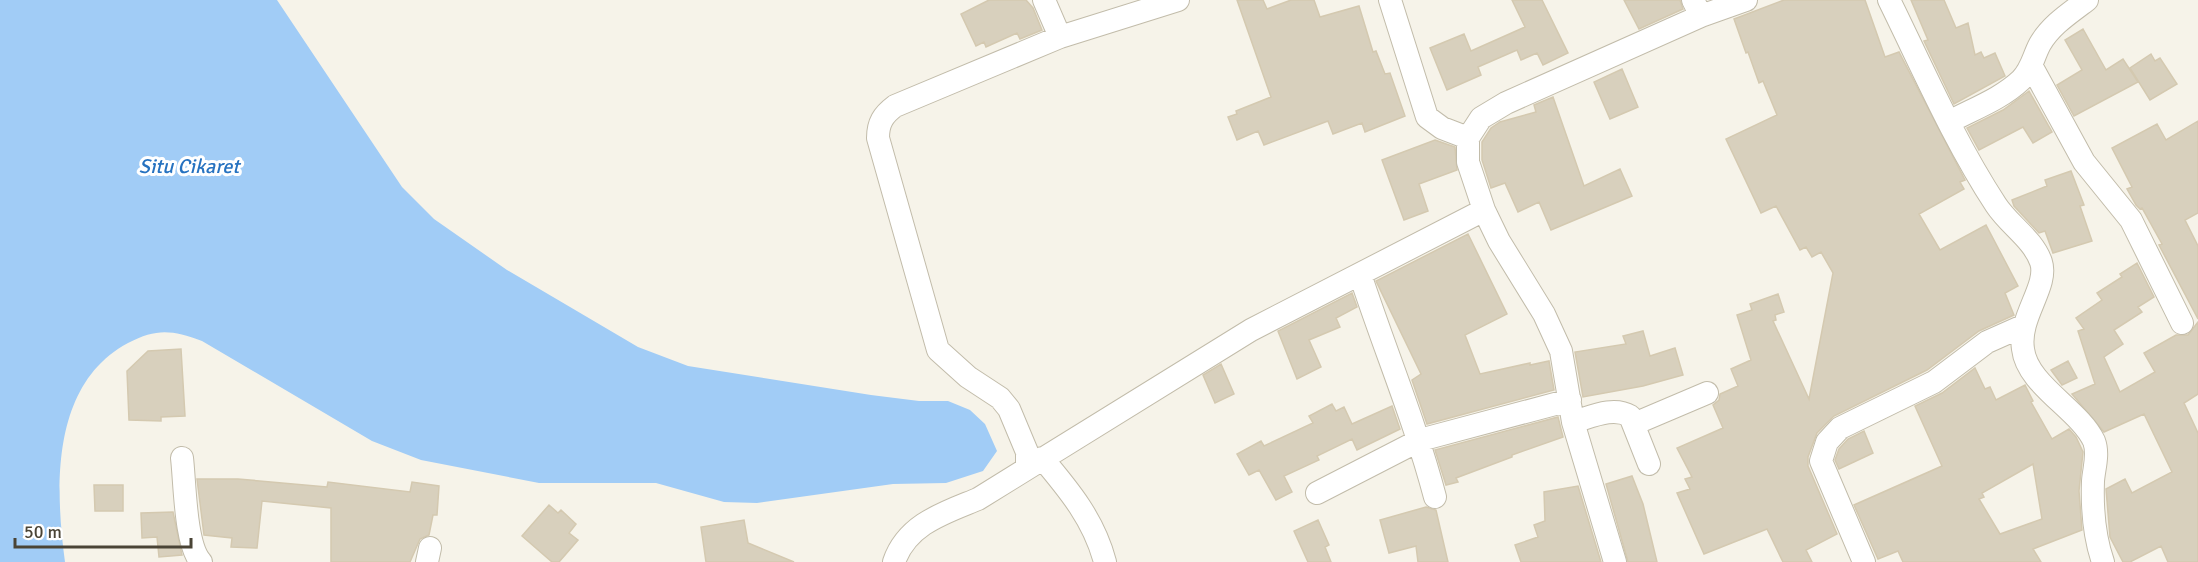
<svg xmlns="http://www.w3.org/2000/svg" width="2198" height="562" font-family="Signika,sans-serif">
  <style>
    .water { fill: #a1ccf6 }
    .building { fill: #d8d0bd; stroke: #d4c9b0; stroke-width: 1.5; fill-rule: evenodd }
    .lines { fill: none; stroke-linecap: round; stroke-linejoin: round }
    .street-casing { stroke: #c2bcaa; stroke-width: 24 }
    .street { stroke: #fff; stroke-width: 22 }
    .labels { text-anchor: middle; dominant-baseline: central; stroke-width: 6; stroke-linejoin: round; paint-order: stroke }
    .water-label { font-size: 20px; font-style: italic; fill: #2672c0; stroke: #fff }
  </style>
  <rect width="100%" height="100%" fill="#f6f3e9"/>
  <path class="water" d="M 0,0 L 277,0 L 402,187 L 434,219 L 507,270 L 638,347 L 688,366 L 871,395 L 919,401 L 948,401 L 970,410 L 985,424 L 997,451 L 983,471 L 946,483 L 893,484 L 757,503 L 724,502 L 656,483 L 539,483 L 421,460 L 372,441 L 202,341 C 172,330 157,328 128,343 C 51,384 55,488 65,562 L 0,562 Z"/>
  <path class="building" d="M 989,0 L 1026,0 L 1033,8 L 1042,30 L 1020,39 L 1017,33 L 986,47 L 984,42 L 976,46 L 961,14 Z
    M 1237,0 L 1263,0 L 1267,9 L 1291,0 L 1314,0 L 1320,17 L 1359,6 L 1373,52 L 1376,51 L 1385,74 L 1390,73 L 1405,116 L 1365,132 L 1362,123 L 1333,134 L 1328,121 L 1264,145 L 1258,131 L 1237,140 L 1228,117 L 1237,114 L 1236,111 L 1271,97 Z
    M 1512,0 L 1542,0 L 1568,53 L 1543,65 L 1537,53 L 1521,60 L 1517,50 L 1478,67 L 1481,75 L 1447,90 L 1430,48 L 1464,34 L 1471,51 L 1525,27 Z
    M 1624,0 L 1680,0 L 1683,9 L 1639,29 Z
    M 1784,0 L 1865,0 L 1885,57 L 1899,52 L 1965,180 L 1960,182 L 1964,189 L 1919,214 L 1940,250 L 1986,225 L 2018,286 L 2005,293 L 2014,315 L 1979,331 L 1927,370 L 1834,416 L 1817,433 L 1808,457 L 1808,466 L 1837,534 L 1806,550 L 1812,562 L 1783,562 L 1767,529 L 1704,554 L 1677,493 L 1690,489 L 1685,479 L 1692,477 L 1677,448 L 1723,428 L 1713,405 L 1719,400 L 1720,394 L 1738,386 L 1731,369 L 1751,360 L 1737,315 L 1752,310 L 1750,304 L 1778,294 L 1784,312 L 1775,315 L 1776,320 L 1773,321 L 1809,399 L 1833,273 L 1821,252 L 1812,257 L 1806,247 L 1800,250 L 1776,206 L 1761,213 L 1726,139 L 1777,115 L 1763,81 L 1759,83 L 1748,52 L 1746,53 L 1734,19 Z
    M 1911,0 L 1944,0 L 1956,28 L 1968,23 L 1975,55 L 1981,52 L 1984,58 L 1995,53 L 2005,76 L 1954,104 L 1924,41 L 1928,40 Z
    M 2083,29 L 2106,70 L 2123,59 L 2138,82 L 2074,116 L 2057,85 L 2082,70 L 2065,40 Z
    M 2151,54 L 2155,61 L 2160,58 L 2177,84 L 2150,100 L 2130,68 Z
    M 1622,69 L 1638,107 L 1610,119 L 1594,82 Z
    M 2029,91 L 2052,132 L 2033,143 L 2023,127 L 1979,150 L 1967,128 L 2003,110 Z
    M 1553,97 L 1584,186 L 1620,169 L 1632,196 L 1551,230 L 1539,202 L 1518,212 L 1505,183 L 1491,188 L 1482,160 L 1482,142 L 1491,128 L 1500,122 L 1536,112 L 1534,105 Z
    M 2198,121 L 2198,213 L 2185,220 L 2198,246 L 2198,319 L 2159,245 L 2162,244 L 2142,208 L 2140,209 L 2136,205 L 2127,189 L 2132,187 L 2112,148 L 2157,124 L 2166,140 Z
    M 1435,140 L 1455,147 L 1457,170 L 1419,184 L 1428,211 L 1404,220 L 1382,160 Z
    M 2071,171 L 2084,205 L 2080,206 L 2092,241 L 2053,253 L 2045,231 L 2039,233 L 2014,206 L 2012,200 L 2047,186 L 2045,180 Z
    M 1468,234 L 1507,314 L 1465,335 L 1480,374 L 1530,363 L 1530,365 L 1549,361 L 1554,390 L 1427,424 L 1412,380 L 1421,374 L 1376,281 Z
    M 2137,263 L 2154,297 L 2138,307 L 2142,312 L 2114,330 L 2123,344 L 2104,357 L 2120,392 L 2155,372 L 2144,353 L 2176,335 L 2188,335 L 2198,322 L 2198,394 L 2184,403 L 2198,433 L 2198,562 L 2168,562 L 2161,546 L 2130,562 L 2123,562 L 2110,537 L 2106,489 L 2125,479 L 2132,493 L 2172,472 L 2144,414 L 2104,432 L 2072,394 L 2095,384 L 2078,331 L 2084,329 L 2076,318 L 2102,300 L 2097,293 L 2122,277 L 2120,274 Z
    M 1352,293 L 1357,307 L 1336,318 L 1340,327 L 1309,340 L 1321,367 L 1297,379 L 1278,331 Z
    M 1643,331 L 1650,356 L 1675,348 L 1683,375 L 1643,386 L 1583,397 L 1575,352 L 1626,344 L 1623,336 Z
    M 181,349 L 185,416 L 161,417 L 161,421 L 129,420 L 127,371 L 148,351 Z
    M 2068,361 L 2077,378 L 2062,385 L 2051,370 Z
    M 1221,364 L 1234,394 L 1215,403 L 1203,375 Z
    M 1975,368 L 1985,389 L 1990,387 L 1996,400 L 2025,385 L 2033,401 L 2031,402 L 2052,439 L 2069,429 L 2076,437 L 2083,452 L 2079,491 L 2082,530 L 2033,549 L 2041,562 L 1903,562 L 1898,551 L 1878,559 L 1854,505 L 1942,466 L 1915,406 L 1942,393 ZM 2033,464 L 2042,519 L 2000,534 L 1979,499 L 1984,497 L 1982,493 Z
    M 1332,404 L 1336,411 L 1344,407 L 1352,424 L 1392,406 L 1400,429 L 1357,450 L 1352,439 L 1317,456 L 1319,460 L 1284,476 L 1292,492 L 1276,500 L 1259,470 L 1249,475 L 1237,454 L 1261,441 L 1264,446 L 1313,423 L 1309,416 Z
    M 1558,417 L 1563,437 L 1512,455 L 1512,457 L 1456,478 L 1458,482 L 1446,485 L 1435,450 Z
    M 1864,431 L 1873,453 L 1839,469 L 1835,460 L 1839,449 L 1848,439 Z
    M 1632,476 L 1643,504 L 1657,562 L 1628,562 L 1606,484 Z
    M 197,479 L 238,479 L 327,487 L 328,482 L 410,492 L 412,482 L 439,486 L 437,515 L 433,515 L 429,535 L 420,539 L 410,562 L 331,562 L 331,508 L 262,501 L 257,548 L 231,547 L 232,538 L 204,535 Z
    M 94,485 L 123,485 L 123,511 L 95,511 Z
    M 1578,486 L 1601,562 L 1521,562 L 1515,545 L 1538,537 L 1534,525 L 1545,521 L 1544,492 Z
    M 549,505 L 558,513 L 561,510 L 576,524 L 569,533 L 578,540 L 559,562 L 552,562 L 522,536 Z
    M 1426,507 L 1436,510 L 1448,562 L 1418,562 L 1416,546 L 1389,553 L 1380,520 Z
    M 173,512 L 182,555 L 159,557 L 157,537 L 142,538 L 141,513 Z
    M 744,520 L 748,543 L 794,562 L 706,562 L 701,527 Z
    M 1318,520 L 1329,545 L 1325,547 L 1331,562 L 1308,562 L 1294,531 Z"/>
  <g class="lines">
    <g class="street-casing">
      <path id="street" d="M 1044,0 L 1060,37
        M 1390,0 L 1427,117 L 1442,128 L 1468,138
        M 1889,0 C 1923,69 1954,141 1996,205 C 2009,225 2033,239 2041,262 C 2049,286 2018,317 2023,349 C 2027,385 2079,409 2094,441 C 2099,454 2094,468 2093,481 C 2092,508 2094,536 2103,562
        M 1701,16 L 1746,0
        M 2032,67 L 2084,162 L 2131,220 L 2182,323
        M 1949,122 C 1973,109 2001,99 2021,80 C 2032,69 2033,57 2040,44 C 2051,25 2070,13 2087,0
        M 1360,274 C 1384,348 1415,421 1435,497
        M 1573,422 C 1591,417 1613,406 1630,416 L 1649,464
        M 1634,424 L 1707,393
        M 182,458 C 185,483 185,545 201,562
        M 1042,458 C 1069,490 1094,520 1105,562
        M 1027,468 L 1027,452 L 1009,409 L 1000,398 L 968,377 L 938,350 L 878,138 C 878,123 883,115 895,106 L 1060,37 L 1178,0
        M 1317,493 L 1420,440 L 1570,400
        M 427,562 L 430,548
        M 894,562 C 907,524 944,513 978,499 L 1251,330 L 1484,210
        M 1615,562 L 1573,422 L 1561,351 L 1544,314 L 1499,241 L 1484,210 L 1468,162 L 1468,138 L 1481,118 L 1506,103 L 1701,16 L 1693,0
        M 1864,562 L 1821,461 L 1827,442 L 1840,428 L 1934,382 L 1987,342 L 2023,326"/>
    </g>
    <use href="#street" class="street"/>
  </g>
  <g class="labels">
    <g class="water-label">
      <text x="189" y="166">Situ Cikaret</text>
    </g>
  </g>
  <path d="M15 538v9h176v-9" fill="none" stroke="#4a4436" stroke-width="3"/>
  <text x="24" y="538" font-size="18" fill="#4a4436" stroke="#ffffff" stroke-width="4.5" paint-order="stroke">50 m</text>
</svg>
